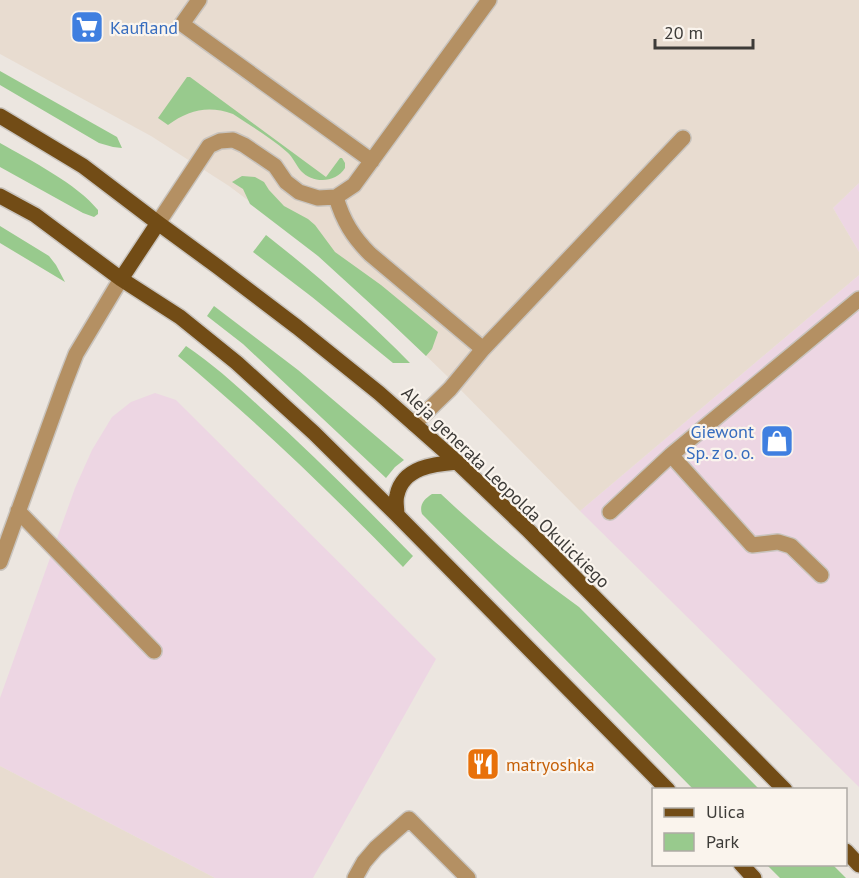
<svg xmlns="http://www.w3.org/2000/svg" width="859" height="878" font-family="'PT Sans',sans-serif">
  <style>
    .commercial { fill: #edd6e3 }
    .built { fill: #e8dcd0 }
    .green { fill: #98ca8d }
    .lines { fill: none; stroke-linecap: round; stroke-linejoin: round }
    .minor-casing { stroke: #c9c4be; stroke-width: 18 }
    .major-casing { stroke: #c9c4be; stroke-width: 18 }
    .minor { stroke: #b49063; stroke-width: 15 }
    .major { stroke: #724c16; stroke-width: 15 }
    .labels { text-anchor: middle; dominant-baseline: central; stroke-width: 4.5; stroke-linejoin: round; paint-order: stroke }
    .shop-label { font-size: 18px; fill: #366cbe; stroke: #faf4ed; text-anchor: start }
    .street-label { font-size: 18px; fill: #3d3b38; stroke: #faf4ed }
    .food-label { font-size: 18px; fill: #c56008; stroke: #faf4ed; text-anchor: start }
  </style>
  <rect width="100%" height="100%" fill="#ece6e0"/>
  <path class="commercial" d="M 859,183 L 859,252 L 833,208 Z
    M 859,275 L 859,787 L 580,511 Z
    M 155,393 L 176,400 L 436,659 L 313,878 L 215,878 L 0,766 L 0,698 L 75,488 L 92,450 L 112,417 L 131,402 Z"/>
  <path class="built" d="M 0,0 L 859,0 L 859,183 L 833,208 L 859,252 L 859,275 L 580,511 L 448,377 L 344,276 L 301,240 L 229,186 L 151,136 L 0,54 Z
    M 0,766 L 215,878 L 0,878 Z"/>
  <path class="green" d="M 0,71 L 117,137 L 122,148 L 113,147 L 99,143 L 0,85 Z
    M 187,77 L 190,77 L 326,177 L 340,158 L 342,158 L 345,163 L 345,168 C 336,183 313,184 301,171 C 296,165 293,157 287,152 C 271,138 251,126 233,114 C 208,105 189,110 168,125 L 158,118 Z
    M 0,143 C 30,160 77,184 98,210 L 98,214 L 94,217 L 83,213 L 0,167 Z
    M 242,176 L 255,177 L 264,182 L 269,190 L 284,206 L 308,219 L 315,225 L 335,252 L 381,285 L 438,332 L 432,349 L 426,356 L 387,319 L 318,256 L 250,204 L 243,189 L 232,182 Z
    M 0,226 L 49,256 L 56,265 L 65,282 L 0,243 Z
    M 266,235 C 316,274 365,317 410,363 L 393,363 L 312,297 L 253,252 Z
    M 214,306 L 298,370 L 404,460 L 395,467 L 386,478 L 243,344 L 207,316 Z
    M 186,346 C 213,364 237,386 261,408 C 314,455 364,506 413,556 L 403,567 C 331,493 257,422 178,356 Z
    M 432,494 L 441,494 C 484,535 531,572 579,607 L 759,789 L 693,789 L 422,514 C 419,505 424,499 432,494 Z
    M 767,865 L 833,865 L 846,878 L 780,878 Z"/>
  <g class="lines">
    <g class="minor-casing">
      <path id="minor" d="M 199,0 L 182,24 L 372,161
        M 336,197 C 343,221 353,237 370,254 L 483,349
        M 158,223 L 209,146 L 220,141 L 233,140 L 244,145 L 275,166 L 286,182 L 299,192 L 318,198 L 336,197 L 354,185 L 489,0
        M 414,424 L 450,389 L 483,349 L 683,138
        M 671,455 L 752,545 L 778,542 L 791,546 L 821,575
        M 18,511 L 154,651
        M 610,512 L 671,455 L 859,299
        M 0,562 L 64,385 L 76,354 L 121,279
        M 355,878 L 364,862 L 376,848 L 409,819 L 468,878"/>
    </g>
    <g class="major-casing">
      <path id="major" d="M 0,116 L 83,166 L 158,223 L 218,267 L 297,327 L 379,393 L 457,462 L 527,529 L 785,790
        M 0,196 L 35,215 L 121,279 L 180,317 L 237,363 L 314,433 L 397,515 L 668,790
        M 121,279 L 158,223
        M 397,515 C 397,508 395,501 397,495 C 403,467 434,464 457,462
        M 846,851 L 859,865
        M 741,864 L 754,878"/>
    </g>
    <use href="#minor" class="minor"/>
    <use href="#major" class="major"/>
  </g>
  <defs>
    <g id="supermarket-square" transform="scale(1.725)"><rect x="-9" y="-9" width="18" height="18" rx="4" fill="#3f7fe0" stroke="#faf4ed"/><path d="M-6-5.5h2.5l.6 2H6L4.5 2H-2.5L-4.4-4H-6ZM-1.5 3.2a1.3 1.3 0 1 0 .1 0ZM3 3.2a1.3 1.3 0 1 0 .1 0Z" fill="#fff"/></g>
    <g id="shop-square" transform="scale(1.725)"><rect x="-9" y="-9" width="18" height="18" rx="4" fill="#3f7fe0" stroke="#faf4ed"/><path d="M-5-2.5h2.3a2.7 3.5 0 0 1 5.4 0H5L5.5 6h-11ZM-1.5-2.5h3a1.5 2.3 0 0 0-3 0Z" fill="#fff"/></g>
    <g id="restaurant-square" transform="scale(1.725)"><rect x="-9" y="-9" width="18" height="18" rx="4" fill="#e8710a" stroke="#faf4ed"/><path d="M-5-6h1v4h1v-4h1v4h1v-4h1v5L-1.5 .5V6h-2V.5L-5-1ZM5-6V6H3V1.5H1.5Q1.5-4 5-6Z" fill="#fff"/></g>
  </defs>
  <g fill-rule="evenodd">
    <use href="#supermarket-square" x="87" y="27"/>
    <use href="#shop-square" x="777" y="441"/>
    <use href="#restaurant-square" x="483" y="764"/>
  </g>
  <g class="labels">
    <g class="shop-label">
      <text x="110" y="27">Kaufland</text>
      <text x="754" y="431" text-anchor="end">Giewont<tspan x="754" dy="21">Sp. z o. o.</tspan></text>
    </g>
    <g class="street-label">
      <text transform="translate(506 487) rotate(44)">Aleja generała Leopolda Okulickiego</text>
    </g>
    <g class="food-label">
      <text x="506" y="764">matryoshka</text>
    </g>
  </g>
  <rect x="652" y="788" width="195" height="78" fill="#faf4ed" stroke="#aeaaa5" stroke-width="1.5"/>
  <rect x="664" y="808" width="30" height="9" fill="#724c16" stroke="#aeaaa5" stroke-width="1.5"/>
  <text x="706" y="818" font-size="18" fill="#3d3b38">Ulica</text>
  <rect x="664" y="833" width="30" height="18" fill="#98ca8d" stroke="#aeaaa5" stroke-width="1.5"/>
  <text x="706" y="848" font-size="18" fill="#3d3b38">Park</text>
  <path d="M655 39v9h98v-9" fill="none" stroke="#3d3b38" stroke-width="3"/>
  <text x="664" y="39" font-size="18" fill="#3d3b38" stroke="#faf4ed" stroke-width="4.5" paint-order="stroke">20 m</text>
</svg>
